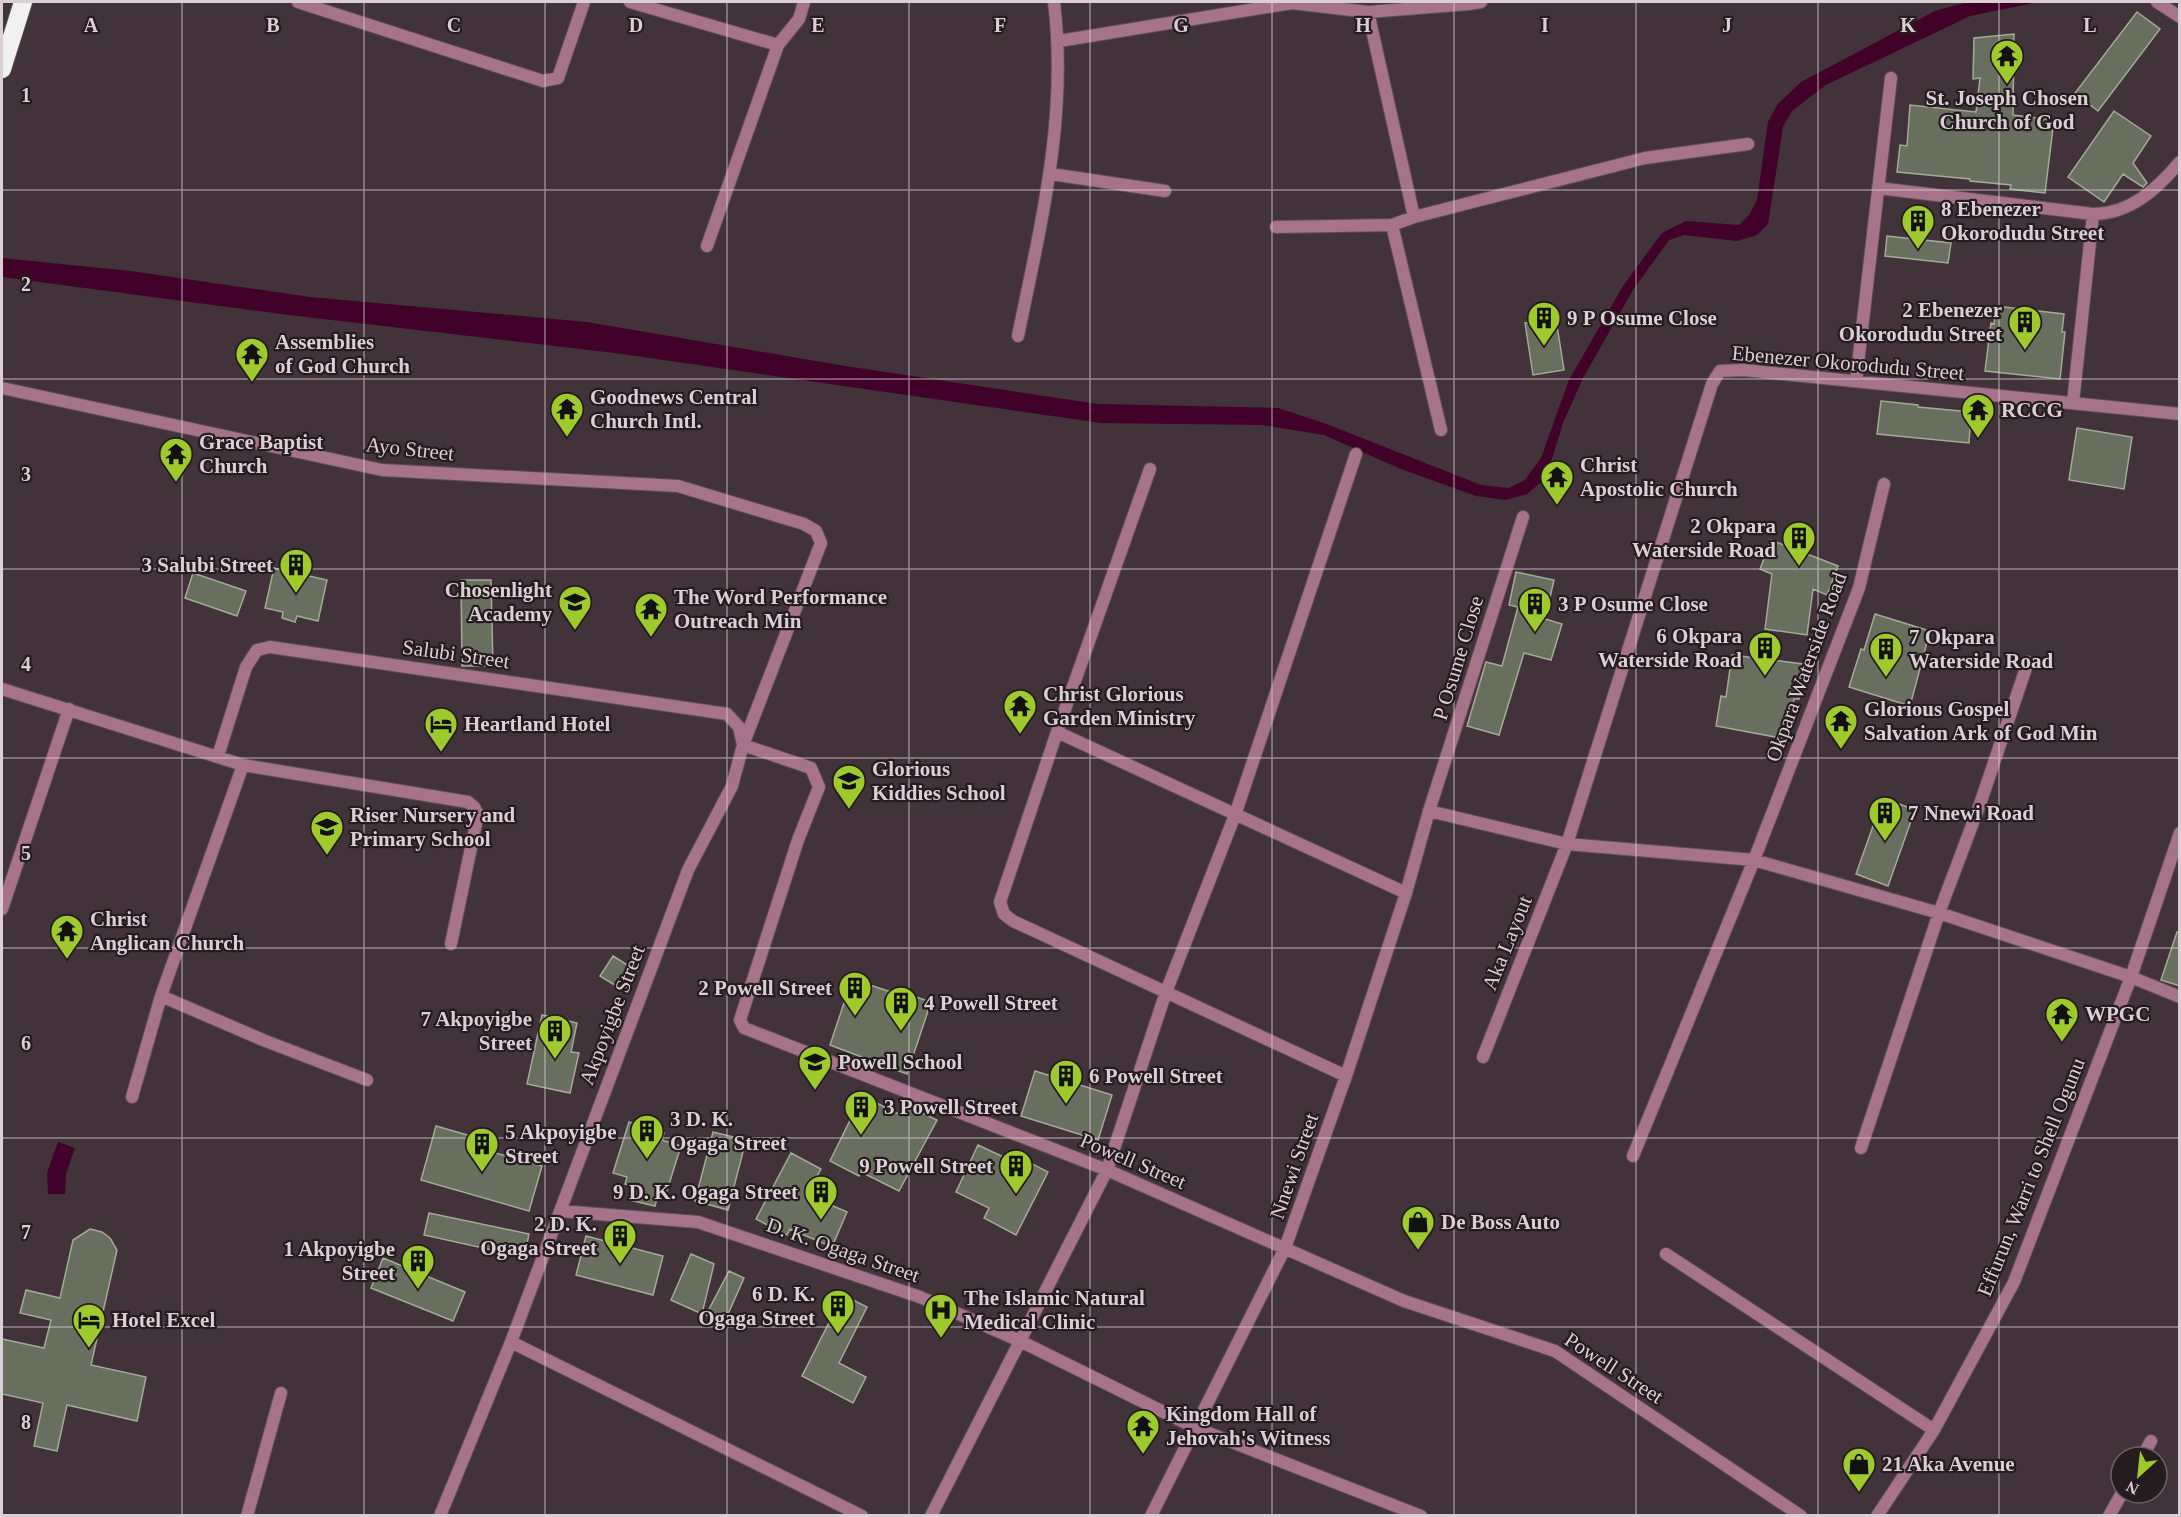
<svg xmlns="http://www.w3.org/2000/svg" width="2181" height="1517" font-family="Georgia,serif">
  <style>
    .water { fill: #420128 }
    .building { fill: #686f5e; stroke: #a3aa98; stroke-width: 1.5 }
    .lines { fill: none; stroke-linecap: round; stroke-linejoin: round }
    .street-casing { stroke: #5d4e55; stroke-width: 14 }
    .highway-casing { stroke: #5d4e55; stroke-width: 20 }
    .street { stroke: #a7738a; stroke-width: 12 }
    .highway { stroke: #f1f1f1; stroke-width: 18 }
    .grid { fill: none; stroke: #dacfd4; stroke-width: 1.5; stroke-opacity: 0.55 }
    .labels { text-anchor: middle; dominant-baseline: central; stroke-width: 4.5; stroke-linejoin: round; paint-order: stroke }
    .poi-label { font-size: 21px; font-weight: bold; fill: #dacfd4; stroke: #241c1f; text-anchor: start }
    .street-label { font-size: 21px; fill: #dacfd4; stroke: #241c1f }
    .grid-label { font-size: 20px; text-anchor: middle; font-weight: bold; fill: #dacfd4; stroke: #241c1f; stroke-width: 4.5; stroke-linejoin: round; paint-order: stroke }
  </style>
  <rect width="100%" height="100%" fill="#423239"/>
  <path class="water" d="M 1968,2 L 2039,2 L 1970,16 L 1826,85 L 1792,111 L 1783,127 L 1768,224 L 1757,235 L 1737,241 L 1684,235 L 1669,240 L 1633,290 L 1583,378 L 1563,423 L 1546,478 L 1527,494 L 1506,500 L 1476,496 L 1401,469 L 1324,435 L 1262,425 L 1101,423 L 615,353 L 289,315 L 2,277 L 2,258 L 131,271 L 310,297 L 587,322 L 839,365 L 1098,404 L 1278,408 L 1324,423 L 1481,485 L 1509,488 L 1525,480 L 1541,458 L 1569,380 L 1623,286 L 1662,233 L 1686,221 L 1739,225 L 1749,215 L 1757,200 L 1768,122 L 1777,105 L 1801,82 L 1935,11 Z
    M 58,1142 L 75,1148 L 66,1174 L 65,1194 L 48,1194 L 47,1173 Z"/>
  <path class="building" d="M 2137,12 L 2160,29 L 2098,111 L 2075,93 Z
    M 2014,34 L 2013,115 L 2054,120 L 2045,193 L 2010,189 L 2011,185 L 1970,181 L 1970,179 L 1897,172 L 1900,145 L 1907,146 L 1910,105 L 1976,112 L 1980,78 L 1973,79 L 1974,38 Z
    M 2114,111 L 2151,136 L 2133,163 L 2147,183 L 2143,187 L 2123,174 L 2104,202 L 2068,177 Z
    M 1887,236 L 1951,243 L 1948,263 L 1885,256 Z
    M 1996,306 L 2064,314 L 2062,332 L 2065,332 L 2060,379 L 1985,371 L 1991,323 L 1994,324 Z
    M 1556,319 L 1564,370 L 1533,375 L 1525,323 Z
    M 1881,401 L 1918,405 L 1918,407 L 1971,412 L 1969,443 L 1877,434 Z
    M 2077,428 L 2132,437 L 2124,489 L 2069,480 Z
    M 1771,540 L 1838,566 L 1827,595 L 1813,589 L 1807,635 L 1765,629 L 1772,574 L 1760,569 Z
    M 274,568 L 327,580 L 318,621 L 297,616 L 295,622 L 282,618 L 283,612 L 265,608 Z
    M 1516,572 L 1554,580 L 1545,619 L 1562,624 L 1551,660 L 1524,653 L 1499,735 L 1467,726 L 1486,662 L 1502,666 L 1518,607 L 1509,605 Z
    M 193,573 L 246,591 L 237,616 L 185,598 Z
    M 461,580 L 491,580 L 493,666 L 462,666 Z
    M 1875,614 L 1930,631 L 1910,706 L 1849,687 L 1861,649 L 1864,650 Z
    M 1732,655 L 1803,664 L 1799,699 L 1794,699 L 1786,739 L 1716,726 L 1721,696 L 1726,697 Z
    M 1883,798 L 1915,810 L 1888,886 L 1856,874 Z
    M 2177,932 L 2180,933 L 2180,986 L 2161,980 Z
    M 613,956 L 637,971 L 624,991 L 600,976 Z
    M 852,979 L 894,993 L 895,990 L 931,1002 L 907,1074 L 830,1045 Z
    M 542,1015 L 577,1023 L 571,1052 L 579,1053 L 570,1093 L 527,1084 Z
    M 1035,1071 L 1112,1095 L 1098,1140 L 1021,1116 Z
    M 862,1096 L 901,1115 L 906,1105 L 937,1120 L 899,1191 L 861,1172 L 859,1176 L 830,1161 Z
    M 629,1122 L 664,1133 L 662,1140 L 681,1146 L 665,1197 L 658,1194 L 655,1206 L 629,1200 L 632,1186 L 625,1184 L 627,1177 L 613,1173 Z
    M 436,1126 L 478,1138 L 475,1147 L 542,1166 L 529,1211 L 421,1180 Z
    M 713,1132 L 746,1140 L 728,1210 L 695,1201 Z
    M 978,1145 L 1012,1161 L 1015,1155 L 1048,1172 L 1016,1235 L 984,1218 L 989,1208 L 956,1192 Z
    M 791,1153 L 821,1169 L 807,1195 L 847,1212 L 832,1247 L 790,1229 L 787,1235 L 756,1219 Z
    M 429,1213 L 529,1234 L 524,1257 L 424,1235 Z
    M 90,1229 L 102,1232 L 110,1238 L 117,1250 L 91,1365 L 146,1377 L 137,1421 L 67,1405 L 57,1451 L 34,1446 L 43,1403 L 2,1394 L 2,1339 L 44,1348 L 51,1320 L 20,1313 L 26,1290 L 60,1298 L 73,1240 Z
    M 586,1236 L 663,1256 L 653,1295 L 576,1275 Z
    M 691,1254 L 714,1264 L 702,1314 L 671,1300 Z
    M 383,1258 L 465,1292 L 453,1321 L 371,1288 Z
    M 729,1271 L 744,1278 L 724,1323 L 706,1315 Z
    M 843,1295 L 867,1307 L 839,1363 L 866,1377 L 853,1403 L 802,1376 Z"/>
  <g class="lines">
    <g class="street-casing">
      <path id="street" d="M 298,2 L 543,81 L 558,78 L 584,2
        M 630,2 L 778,45
        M 2157,2 L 2180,17
        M 1368,12 L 1414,217
        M 1059,41 L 1292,3 L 1368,12 L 1469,4 L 1481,2
        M 1051,174 L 1165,191
        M 1878,188 L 2093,214 C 2130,214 2157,189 2180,162
        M 1392,225 L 1441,430
        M 1276,227 L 1392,225 L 1414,217 L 1645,158 L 1748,144
        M 707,246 L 778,45 L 799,19 L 804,2
        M 1018,336 C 1041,223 1068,117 1054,2
        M 1856,381 L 1891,78
        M 2,388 L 382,470 L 678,486 L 804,524 L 816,531 L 821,543 L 743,745 L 732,786 L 688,870 L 511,1342 L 440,1516
        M 2073,403 L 2093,214
        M 1150,469 L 1057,732 L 1000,902 L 1004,914 L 1013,921 L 1346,1076
        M 2,689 L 243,765 L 468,802 L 474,807 L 478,814 L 451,944
        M 1057,732 L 1406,893
        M 218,756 L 246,667 L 257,650 L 270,647 L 727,714 L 739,727 L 743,745 L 811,768 L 819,787 L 798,840 L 740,1020 L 744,1028 L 1107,1170 L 1404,1301 L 1555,1351 L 1801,1516
        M 1429,811 L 1567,844 L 1754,860 L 1939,913 L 2131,977 L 2180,997
        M 2,909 L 69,709
        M 161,996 L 263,1040 L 367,1080
        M 1483,1057 L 1567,844 L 1712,384 L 1720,371 L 1743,370 L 2180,414
        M 132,1097 L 161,996 L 243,765
        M 1861,1148 L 1939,913 L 1980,804 L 2028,662
        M 1633,1156 L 1754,860 L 1859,588 L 1884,484
        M 560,1211 L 698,1222 L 920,1297 L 1020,1341 L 1196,1428 L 1421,1516
        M 1666,1254 L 1934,1430
        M 511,1342 L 862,1516
        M 2142,1457 L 2151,1441
        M 247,1516 L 281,1393
        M 931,1516 L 1107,1170 L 1166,992 L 1235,815 L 1356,454
        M 1151,1516 L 1285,1248 L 1346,1076 L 1406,893 L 1429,811 L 1523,517
        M 1877,1516 L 1934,1430 L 2014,1282 L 2131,977 L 2180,833
        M 2109,1516 L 2122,1493"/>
    </g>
    <g class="highway-casing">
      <path id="highway" d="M 2,69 L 23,2"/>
    </g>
    <use href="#street" class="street"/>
    <use href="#highway" class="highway"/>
  </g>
  <path class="grid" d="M 182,2 L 182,1516M 364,2 L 364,1516M 545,2 L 545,1516M 727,2 L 727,1516M 909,2 L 909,1516M 1090,2 L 1090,1516M 1272,2 L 1272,1516M 1454,2 L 1454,1516M 1636,2 L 1636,1516M 1818,2 L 1818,1516M 1999,2 L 1999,1516M 2,190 L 2180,190M 2,379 L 2180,379M 2,569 L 2180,569M 2,758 L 2180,758M 2,948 L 2180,948M 2,1138 L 2180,1138M 2,1327 L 2180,1327"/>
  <defs>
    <g id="temple-pin" transform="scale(1.725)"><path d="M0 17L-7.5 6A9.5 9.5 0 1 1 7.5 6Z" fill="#9eca2e" stroke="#241c1f"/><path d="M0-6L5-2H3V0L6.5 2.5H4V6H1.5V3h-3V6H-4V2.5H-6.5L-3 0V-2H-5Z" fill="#111"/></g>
    <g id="building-pin" transform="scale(1.725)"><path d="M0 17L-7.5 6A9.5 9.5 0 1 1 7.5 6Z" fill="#9eca2e" stroke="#241c1f"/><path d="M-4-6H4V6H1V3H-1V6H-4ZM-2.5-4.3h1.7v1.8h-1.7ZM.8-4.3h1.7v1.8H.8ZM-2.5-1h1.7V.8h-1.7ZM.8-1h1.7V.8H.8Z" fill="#111"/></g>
    <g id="school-pin" transform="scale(1.725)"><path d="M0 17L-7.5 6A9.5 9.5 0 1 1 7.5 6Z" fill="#9eca2e" stroke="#241c1f"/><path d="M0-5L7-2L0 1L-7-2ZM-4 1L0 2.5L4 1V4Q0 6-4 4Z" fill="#111"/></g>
    <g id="hotel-pin" transform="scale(1.725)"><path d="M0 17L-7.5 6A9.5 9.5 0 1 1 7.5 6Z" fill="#9eca2e" stroke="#241c1f"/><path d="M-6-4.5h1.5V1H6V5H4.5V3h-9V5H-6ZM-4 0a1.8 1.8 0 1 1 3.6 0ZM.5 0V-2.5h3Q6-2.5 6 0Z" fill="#111"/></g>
    <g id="shop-pin" transform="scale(1.725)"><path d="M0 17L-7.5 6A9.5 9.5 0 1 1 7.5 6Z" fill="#9eca2e" stroke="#241c1f"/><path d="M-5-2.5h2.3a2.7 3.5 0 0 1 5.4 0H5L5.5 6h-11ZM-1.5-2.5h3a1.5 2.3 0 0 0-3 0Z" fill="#111"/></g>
    <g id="hospital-pin" transform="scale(1.725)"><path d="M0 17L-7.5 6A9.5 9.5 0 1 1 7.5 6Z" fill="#9eca2e" stroke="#241c1f"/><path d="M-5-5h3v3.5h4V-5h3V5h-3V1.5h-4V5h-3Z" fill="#111"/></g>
  </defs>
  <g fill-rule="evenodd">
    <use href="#temple-pin" x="2007" y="56"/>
    <use href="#building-pin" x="1918" y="221"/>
    <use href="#building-pin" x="1544" y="318"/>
    <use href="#building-pin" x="2025" y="322"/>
    <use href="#temple-pin" x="252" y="354"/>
    <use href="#temple-pin" x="567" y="409"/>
    <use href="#temple-pin" x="1978" y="410"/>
    <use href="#temple-pin" x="176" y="454"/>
    <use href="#temple-pin" x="1557" y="477"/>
    <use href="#building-pin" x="1799" y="538"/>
    <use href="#building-pin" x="296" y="565"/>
    <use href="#school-pin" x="575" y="602"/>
    <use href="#building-pin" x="1535" y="604"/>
    <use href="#temple-pin" x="651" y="609"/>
    <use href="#building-pin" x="1765" y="648"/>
    <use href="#building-pin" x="1886" y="649"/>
    <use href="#temple-pin" x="1020" y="706"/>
    <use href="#temple-pin" x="1841" y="721"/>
    <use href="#hotel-pin" x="441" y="724"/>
    <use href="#school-pin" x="849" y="781"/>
    <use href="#building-pin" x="1885" y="813"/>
    <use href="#school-pin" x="327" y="827"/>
    <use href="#temple-pin" x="67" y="931"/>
    <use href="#building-pin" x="855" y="988"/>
    <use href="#building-pin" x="901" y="1003"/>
    <use href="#temple-pin" x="2062" y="1014"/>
    <use href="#building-pin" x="555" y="1031"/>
    <use href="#school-pin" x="815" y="1062"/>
    <use href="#building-pin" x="1066" y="1076"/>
    <use href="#building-pin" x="861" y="1107"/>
    <use href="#building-pin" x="647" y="1131"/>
    <use href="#building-pin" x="482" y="1144"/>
    <use href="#building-pin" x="1016" y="1166"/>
    <use href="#building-pin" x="821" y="1192"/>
    <use href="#shop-pin" x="1418" y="1222"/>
    <use href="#building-pin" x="620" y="1236"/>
    <use href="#building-pin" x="418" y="1261"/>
    <use href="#building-pin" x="838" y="1306"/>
    <use href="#hospital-pin" x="941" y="1310"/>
    <use href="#hotel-pin" x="89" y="1320"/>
    <use href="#temple-pin" x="1143" y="1426"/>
    <use href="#shop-pin" x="1859" y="1464"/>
  </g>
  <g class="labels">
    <g class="poi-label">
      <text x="2007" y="98" text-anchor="middle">St. Joseph Chosen<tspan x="2007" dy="24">Church of God</tspan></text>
      <text x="1941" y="209">8 Ebenezer<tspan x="1941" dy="24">Okorodudu Street</tspan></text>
      <text x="2002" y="310" text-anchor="end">2 Ebenezer<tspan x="2002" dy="24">Okorodudu Street</tspan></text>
      <text x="1567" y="318">9 P Osume Close</text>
      <text x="275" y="342">Assemblies<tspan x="275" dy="24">of God Church</tspan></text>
      <text x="590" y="397">Goodnews Central<tspan x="590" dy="24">Church Intl.</tspan></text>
      <text x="2001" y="410">RCCG</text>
      <text x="199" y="442">Grace Baptist<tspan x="199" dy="24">Church</tspan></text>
      <text x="1580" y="465">Christ<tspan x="1580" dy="24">Apostolic Church</tspan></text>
      <text x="1776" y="526" text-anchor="end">2 Okpara<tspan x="1776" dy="24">Waterside Road</tspan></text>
      <text x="273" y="565" text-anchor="end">3 Salubi Street</text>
      <text x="552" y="590" text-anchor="end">Chosenlight<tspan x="552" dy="24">Academy</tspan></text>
      <text x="674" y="597">The Word Performance<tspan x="674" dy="24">Outreach Min</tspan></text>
      <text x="1558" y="604">3 P Osume Close</text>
      <text x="1742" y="636" text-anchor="end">6 Okpara<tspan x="1742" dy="24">Waterside Road</tspan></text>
      <text x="1909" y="637">7 Okpara<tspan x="1909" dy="24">Waterside Road</tspan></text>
      <text x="1043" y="694">Christ Glorious<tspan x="1043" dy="24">Garden Ministry</tspan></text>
      <text x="1864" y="709">Glorious Gospel<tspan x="1864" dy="24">Salvation Ark of God Min</tspan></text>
      <text x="464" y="724">Heartland Hotel</text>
      <text x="872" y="769">Glorious<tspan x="872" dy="24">Kiddies School</tspan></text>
      <text x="1908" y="813">7 Nnewi Road</text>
      <text x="350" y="815">Riser Nursery and<tspan x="350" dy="24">Primary School</tspan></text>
      <text x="90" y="919">Christ<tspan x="90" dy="24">Anglican Church</tspan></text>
      <text x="832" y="988" text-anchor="end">2 Powell Street</text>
      <text x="924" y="1003">4 Powell Street</text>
      <text x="2085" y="1014">WPGC</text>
      <text x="532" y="1019" text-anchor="end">7 Akpoyigbe<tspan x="532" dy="24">Street</tspan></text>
      <text x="838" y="1062">Powell School</text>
      <text x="1089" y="1076">6 Powell Street</text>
      <text x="884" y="1107">3 Powell Street</text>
      <text x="670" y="1119">3 D. K.<tspan x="670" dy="24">Ogaga Street</tspan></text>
      <text x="505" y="1132">5 Akpoyigbe<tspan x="505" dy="24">Street</tspan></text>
      <text x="993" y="1166" text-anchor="end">9 Powell Street</text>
      <text x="798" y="1192" text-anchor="end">9 D. K. Ogaga Street</text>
      <text x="1441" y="1222">De Boss Auto</text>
      <text x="597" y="1224" text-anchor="end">2 D. K.<tspan x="597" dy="24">Ogaga Street</tspan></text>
      <text x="395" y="1249" text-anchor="end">1 Akpoyigbe<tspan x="395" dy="24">Street</tspan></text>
      <text x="815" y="1294" text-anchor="end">6 D. K.<tspan x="815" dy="24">Ogaga Street</tspan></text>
      <text x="964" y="1298">The Islamic Natural<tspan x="964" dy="24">Medical Clinic</tspan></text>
      <text x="112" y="1320">Hotel Excel</text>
      <text x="1166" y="1414">Kingdom Hall of<tspan x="1166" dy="24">Jehovah's Witness</tspan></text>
      <text x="1882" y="1464">21 Aka Avenue</text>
    </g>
    <g class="street-label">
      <text transform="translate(1848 363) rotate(5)">Ebenezer Okorodudu Street</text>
      <text transform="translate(410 449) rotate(6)">Ayo Street</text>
      <text transform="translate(456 654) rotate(8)">Salubi Street</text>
      <text transform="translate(1458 658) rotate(-73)">P Osume Close</text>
      <text transform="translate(1806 667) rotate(-70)">Okpara Waterside Road</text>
      <text transform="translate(1507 943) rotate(-68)">Aka Layout</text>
      <text transform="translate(612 1015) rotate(-69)">Akpoyigbe Street</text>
      <text transform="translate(1133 1161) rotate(23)">Powell Street</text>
      <text transform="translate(1294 1166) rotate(-71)">Nnewi Street</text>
      <text transform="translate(2031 1177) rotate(-68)">Effurun, Warri to Shell Ogunu</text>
      <text transform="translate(843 1250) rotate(19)">D. K. Ogaga Street</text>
      <text transform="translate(1614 1368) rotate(33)">Powell Street</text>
    </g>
  </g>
  <g class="grid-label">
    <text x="91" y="32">A</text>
    <text x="273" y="32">B</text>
    <text x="454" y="32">C</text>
    <text x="636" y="32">D</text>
    <text x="818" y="32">E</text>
    <text x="1000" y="32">F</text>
    <text x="1181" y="32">G</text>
    <text x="1363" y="32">H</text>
    <text x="1545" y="32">I</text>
    <text x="1727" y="32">J</text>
    <text x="1908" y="32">K</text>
    <text x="2090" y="32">L</text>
    <text x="26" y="102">1</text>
    <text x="26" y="291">2</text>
    <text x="26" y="481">3</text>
    <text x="26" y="671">4</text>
    <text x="26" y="860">5</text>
    <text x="26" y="1050">6</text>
    <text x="26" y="1239">7</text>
    <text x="26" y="1429">8</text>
  </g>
  <rect width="2181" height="1517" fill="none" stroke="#dacfd4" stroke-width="6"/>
  <g transform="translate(2139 1475) rotate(207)"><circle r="28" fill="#241c1f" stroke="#6d6467" stroke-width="1.5"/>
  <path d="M0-4.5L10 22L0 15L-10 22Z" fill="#9eca2e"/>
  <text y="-9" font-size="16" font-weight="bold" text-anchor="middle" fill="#dacfd4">N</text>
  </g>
</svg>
